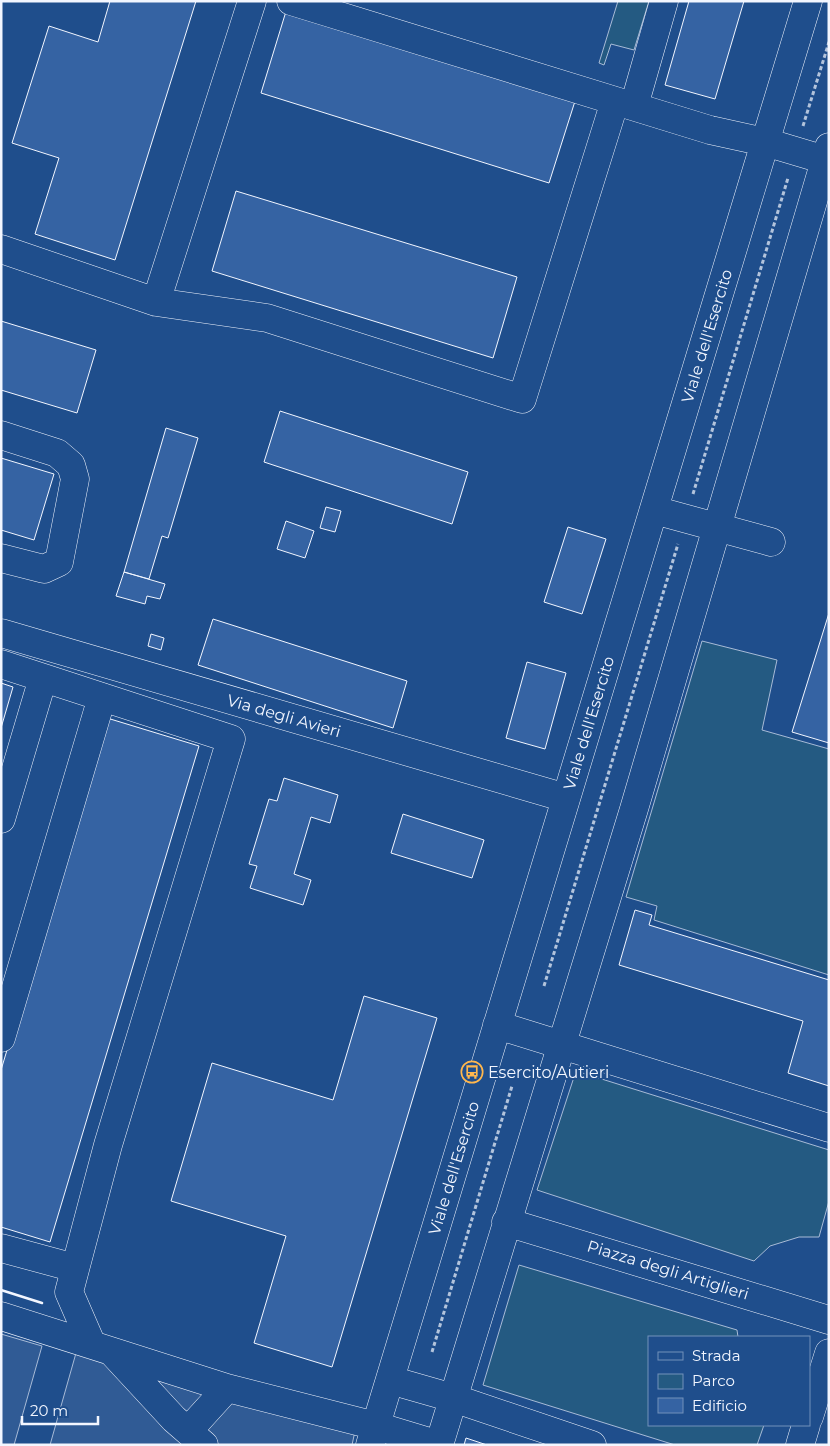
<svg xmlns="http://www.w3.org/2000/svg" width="830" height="1446" font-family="Montserrat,sans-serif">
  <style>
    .green { fill: #245a82; stroke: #a8bbd7 }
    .parking { fill: #305b95; stroke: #a8bbd7 }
    .building { fill: #3563a3; stroke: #f2f6ff }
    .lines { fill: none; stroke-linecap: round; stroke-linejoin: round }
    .minor-casing { stroke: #f2f6ff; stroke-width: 29 }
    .path { stroke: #b3c4dc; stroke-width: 3; stroke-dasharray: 4 2.5; stroke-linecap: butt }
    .minor { stroke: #1f4e8c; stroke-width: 28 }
    .wall { stroke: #f2f6ff; stroke-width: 2.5 }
    .labels { text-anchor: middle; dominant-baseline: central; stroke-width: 4; stroke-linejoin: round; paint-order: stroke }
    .street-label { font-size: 16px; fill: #f2f6ff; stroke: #1f4e8c }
    .poi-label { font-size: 16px; fill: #f2f6ff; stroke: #1f4e8c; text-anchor: start }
  </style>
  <rect width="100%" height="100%" fill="#1f4e8c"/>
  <path class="green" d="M 618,1 L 649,1 L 634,50 L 611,44 L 604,65 L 599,63 Z
    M 702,641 L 777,660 L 762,730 L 829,749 L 829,975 L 654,920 L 657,906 L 626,897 Z
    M 576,1071 L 829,1150 L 829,1201 L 819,1237 L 799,1237 L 770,1246 L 754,1261 L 537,1190 Z
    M 519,1265 L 737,1330 L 738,1337 L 649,1337 L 649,1425 L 764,1425 L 757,1445 L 675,1445 L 483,1385 Z"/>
  <path class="parking" d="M 1,1334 L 42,1346 L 14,1445 L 1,1445 Z
    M 76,1353 L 355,1431 L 352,1445 L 50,1445 Z"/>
  <path class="building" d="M 110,1 L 196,1 L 115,260 L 35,234 L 59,158 L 12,143 L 49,26 L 98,42 Z
    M 689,1 L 744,1 L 715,99 L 665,85 Z
    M 287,8 L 576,98 L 549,183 L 261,93 Z
    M 236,191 L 517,277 L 493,358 L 212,271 Z
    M 1,321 L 96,350 L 77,413 L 1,390 Z
    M 280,411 L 468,472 L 452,524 L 264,462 Z
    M 166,428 L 198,438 L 168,538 L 162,536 L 149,579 L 124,572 Z
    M 1,458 L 54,474 L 34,540 L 1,530 Z
    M 326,507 L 341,511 L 335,532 L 320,528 Z
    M 286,521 L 314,531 L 305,558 L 277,549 Z
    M 568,527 L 606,539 L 582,614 L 544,602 Z
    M 124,572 L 165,584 L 160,599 L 147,596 L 145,604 L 116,596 Z
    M 829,613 L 829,743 L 792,732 Z
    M 213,619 L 407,681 L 393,728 L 198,665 Z
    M 151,634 L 164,638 L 161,650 L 148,646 Z
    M 527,662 L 566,673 L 545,749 L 506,738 Z
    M 1,683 L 13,687 L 1,728 Z
    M 107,718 L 199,746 L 50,1242 L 1,1227 L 1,1070 Z
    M 284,778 L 338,795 L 330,823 L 311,817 L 294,874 L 311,880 L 303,905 L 250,888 L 257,866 L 249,864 L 269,799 L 277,801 Z
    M 403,814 L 484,840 L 472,878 L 391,853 Z
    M 635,910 L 652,915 L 649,925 L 829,980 L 829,1086 L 788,1073 L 803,1021 L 619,965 Z
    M 364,996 L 437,1018 L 332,1367 L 254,1343 L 286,1236 L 171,1201 L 212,1063 L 333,1100 Z
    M 466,1438 L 487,1445 L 464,1445 Z"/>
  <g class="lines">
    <g class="minor-casing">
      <path id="minor" d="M 291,1 L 710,130 L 765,142 L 829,161
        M 634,106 L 664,1
        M 1,249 L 156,302 L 267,318 L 522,399 L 615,101
        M 156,302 L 252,1
        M 1,435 L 57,453 L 71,465 L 75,479 L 59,562 L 44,569 L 1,558
        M 654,510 L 771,542
        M 1,633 L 566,798
        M 1,664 L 231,739 L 108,1145 L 69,1292 L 92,1345
        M 1,819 L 43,678
        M 497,1025 L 829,1128
        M 1,1038 L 102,697
        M 506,1222 L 829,1320
        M 1,1248 L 75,1268
        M 1,1316 L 227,1388 L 376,1426 L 439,1445
        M 112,1352 L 174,1419 L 204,1445
        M 390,1380 L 453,1398 L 592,1445
        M 809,1417 L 829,1353
        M 188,1431 L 227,1388
        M 370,1445 L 808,1
        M 439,1445 L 634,809 L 829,147
        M 800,1445 L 806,1425"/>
    </g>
    <path class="path" d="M 803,126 L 829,42
      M 693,494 L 788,178
      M 544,986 L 678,544
      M 432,1352 L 512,1086"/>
    <use href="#minor" class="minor"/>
    <path class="wall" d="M 1,1290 L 42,1303"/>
  </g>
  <defs>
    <g id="bus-ring" transform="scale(1.125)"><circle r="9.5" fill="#1f4e8c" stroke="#ffb74d" stroke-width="1.5"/><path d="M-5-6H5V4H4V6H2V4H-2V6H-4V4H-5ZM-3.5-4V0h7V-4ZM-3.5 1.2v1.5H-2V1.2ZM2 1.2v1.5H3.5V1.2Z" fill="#ffb74d"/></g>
  </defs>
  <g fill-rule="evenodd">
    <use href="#bus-ring" x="472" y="1072"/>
  </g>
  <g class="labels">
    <g class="street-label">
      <text transform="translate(707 336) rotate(-73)">Viale dell'Esercito</text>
      <text transform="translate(284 716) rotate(16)">Via degli Avieri</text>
      <text transform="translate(589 723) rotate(-73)">Viale dell'Esercito</text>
      <text transform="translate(454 1168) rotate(-73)">Viale dell'Esercito</text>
      <text transform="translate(668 1270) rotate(17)">Piazza degli Artiglieri</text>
    </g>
    <g class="poi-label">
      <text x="488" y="1072">Esercito/Autieri</text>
    </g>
  </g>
  <rect width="830" height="1446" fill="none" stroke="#f2f6ff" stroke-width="5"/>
  <rect x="648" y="1336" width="162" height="90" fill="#1f4e8c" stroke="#7391ba"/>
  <rect x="658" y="1352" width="25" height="8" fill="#1f4e8c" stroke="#7391ba"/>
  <text x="692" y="1361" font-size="15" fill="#f2f6ff">Strada</text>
  <rect x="658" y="1374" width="25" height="15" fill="#245a82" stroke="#7391ba"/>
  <text x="692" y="1386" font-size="15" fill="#f2f6ff">Parco</text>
  <rect x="658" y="1398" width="25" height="15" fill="#3563a3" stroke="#7391ba"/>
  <text x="692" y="1411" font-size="15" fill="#f2f6ff">Edificio</text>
  <path d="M22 1416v8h76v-8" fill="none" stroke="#f2f6ff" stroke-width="2.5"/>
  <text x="30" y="1416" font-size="15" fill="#f2f6ff" stroke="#1f4e8c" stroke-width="4" paint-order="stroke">20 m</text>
</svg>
